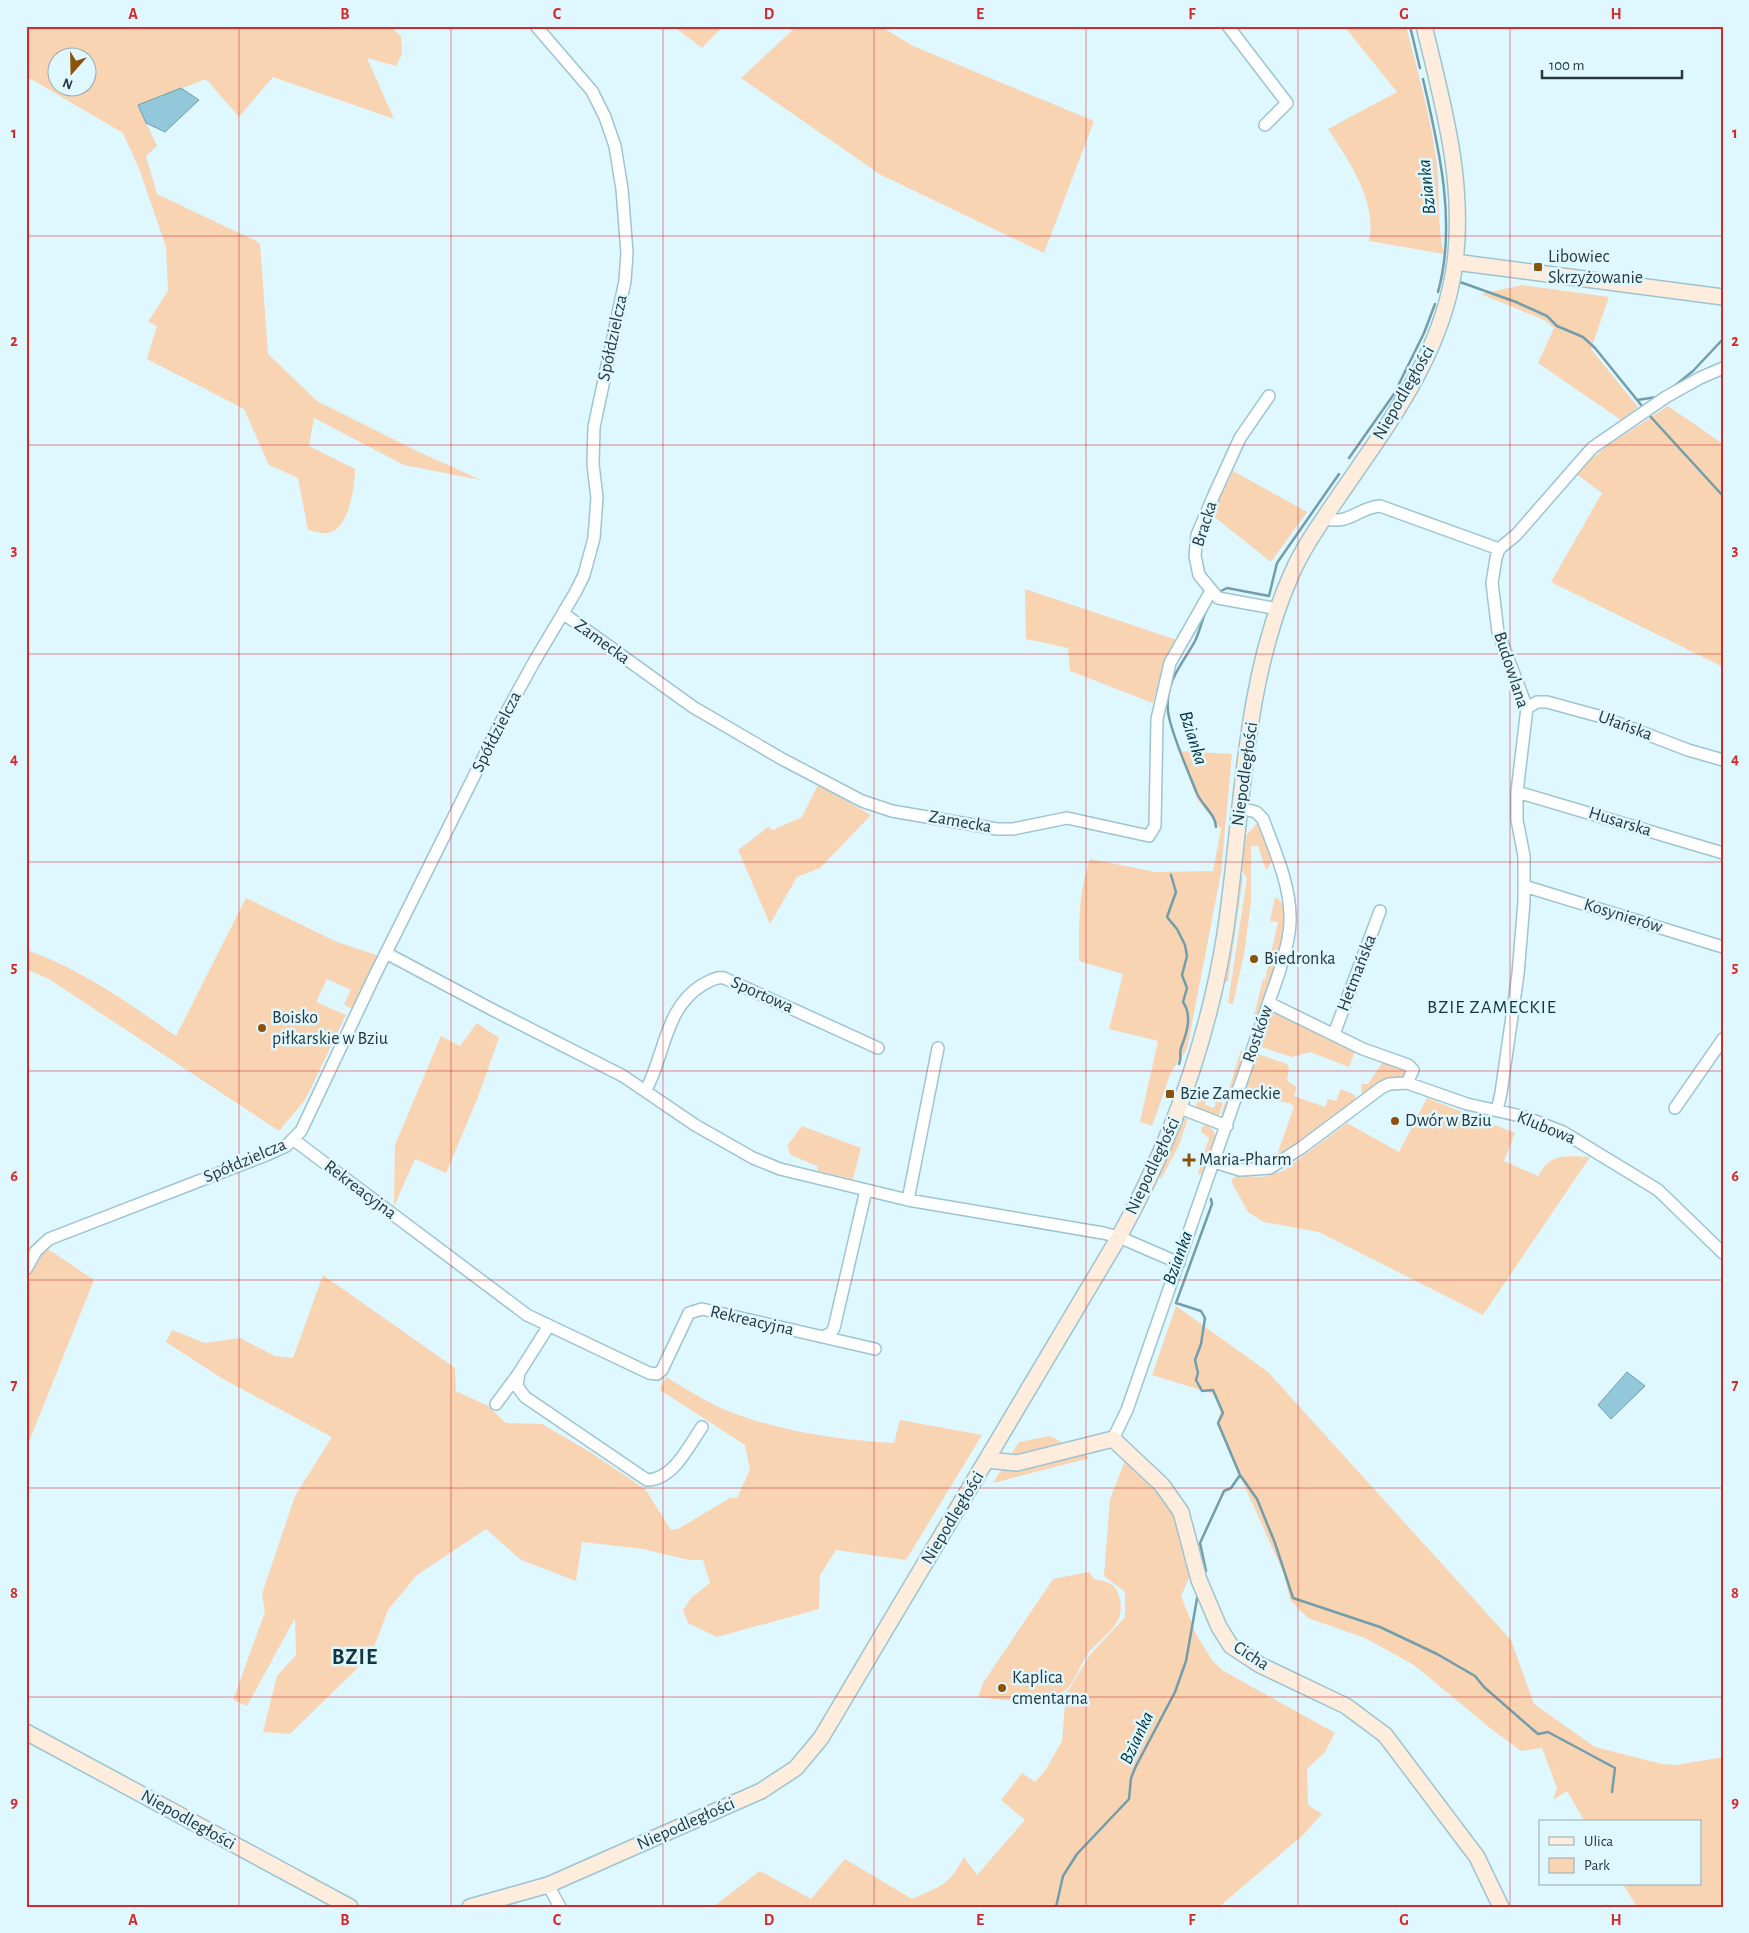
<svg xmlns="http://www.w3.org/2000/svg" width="1749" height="1933" font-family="'Alegreya Sans',sans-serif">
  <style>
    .green { fill: #f8d4b3; fill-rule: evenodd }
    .water { fill: #92c8da; stroke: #729dab }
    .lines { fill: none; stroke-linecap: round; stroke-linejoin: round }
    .stream { stroke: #729dab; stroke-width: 2.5 }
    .street-casing { stroke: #9dc4d1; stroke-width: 14 }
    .secondary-casing { stroke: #9dc4d1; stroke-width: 18 }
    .street { stroke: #fff; stroke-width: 11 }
    .secondary { stroke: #feecdc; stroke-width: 15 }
    .grid { fill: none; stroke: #d62828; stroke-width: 1; stroke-opacity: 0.55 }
    .poi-dot { fill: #8b520a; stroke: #dff7ff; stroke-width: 2 }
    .labels { text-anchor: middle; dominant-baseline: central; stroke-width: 5; stroke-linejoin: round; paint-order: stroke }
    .poi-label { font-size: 18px; fill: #28383d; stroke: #dff7ff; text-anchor: start }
    .street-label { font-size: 18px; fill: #28383d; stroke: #dff7ff }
    .water-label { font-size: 19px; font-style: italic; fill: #003340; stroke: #dff7ff }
    .neighbourhood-label { font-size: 19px; letter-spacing: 1px; fill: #113641; stroke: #dff7ff }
    .district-label { font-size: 22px; font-weight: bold; letter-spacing: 1px; fill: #113641; stroke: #dff7ff }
    .neatline { fill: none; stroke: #d62828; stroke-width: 2 }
    .grid-label { font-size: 16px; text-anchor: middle; font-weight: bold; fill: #d62828 }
  </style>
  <rect width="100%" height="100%" fill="#dff7ff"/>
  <path class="green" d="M 26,26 L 314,26 L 326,30 L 327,26 L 389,26 L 401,36 L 402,54 L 396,66 L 367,58 L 394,119 L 273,77 L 239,117 L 206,79 L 138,105 L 157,146 L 146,156 L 157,194 L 260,243 L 268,354 L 317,401 L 419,452 L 481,480 L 404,465 L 314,418 L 309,446 L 355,469 C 355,486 349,530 328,533 C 322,534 314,531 308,530 L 298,478 L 269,465 L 244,409 L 147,359 L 157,326 L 148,322 L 168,291 L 166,247 L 140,171 L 123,133 L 26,76 ZM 58,58 L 88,58 L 88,88 L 58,88 Z
    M 673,26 L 723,26 L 702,48 Z
    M 797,26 L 880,26 L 913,46 L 1094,121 L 1044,253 L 881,175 L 741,78 Z
    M 1344,26 L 1406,26 C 1417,69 1430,114 1436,158 C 1441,192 1436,221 1444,254 L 1369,241 C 1378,203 1348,159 1328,129 L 1397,92 Z
    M 1522,285 L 1609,297 L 1591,349 L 1638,407 L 1621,420 L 1538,363 L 1554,328 L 1544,320 L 1481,294 Z
    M 1668,406 L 1723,444 L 1723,667 L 1551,582 L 1602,493 L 1575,473 L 1607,446 Z
    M 1233,471 L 1307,512 L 1271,562 L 1212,515 Z
    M 1025,589 L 1177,640 L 1164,662 L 1153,703 L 1070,671 L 1068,648 L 1026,639 Z
    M 1180,751 L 1232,754 L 1221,873 L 1187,1049 L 1171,1072 L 1152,1126 L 1140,1122 L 1158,1041 L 1109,1029 L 1123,974 L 1079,961 C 1079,926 1078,892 1090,859 L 1156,872 L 1213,871 L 1221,829 L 1197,799 Z
    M 818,785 L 871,815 L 820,868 L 797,877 L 770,924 L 738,850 L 768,827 L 773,830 L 802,817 Z
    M 1259,821 C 1264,834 1279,859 1266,870 L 1258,846 L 1251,846 L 1251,903 L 1244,954 L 1233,1004 L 1228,1003 L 1247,878 L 1240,869 L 1244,838 Z
    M 1237,870 L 1243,878 L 1228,981 L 1224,984 L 1224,965 Z
    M 1275,897 C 1306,912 1264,989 1258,1013 L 1252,1015 L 1255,1012 L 1263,979 L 1265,980 L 1278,922 L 1270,921 Z
    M 246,898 L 337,942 L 379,956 L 352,1009 L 344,1004 L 351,990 L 327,979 L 316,1002 L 346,1015 L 305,1100 L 279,1131 L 49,979 L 26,969 L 26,950 C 82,969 128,1003 176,1036 Z
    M 1275,1010 L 1356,1049 L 1349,1067 L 1310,1052 L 1292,1057 L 1261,1047 L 1259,1045 L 1271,1012 Z
    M 477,1023 L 499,1038 L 478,1097 L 446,1173 L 415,1159 L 394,1206 L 395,1145 L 441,1036 L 460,1046 Z
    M 1241,1050 L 1246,1056 L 1225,1113 L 1221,1115 Z
    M 1258,1054 L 1287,1064 L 1289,1068 L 1287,1081 L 1297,1087 L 1294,1096 L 1325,1107 L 1328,1099 L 1336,1101 L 1341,1089 L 1355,1095 L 1356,1101 L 1315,1133 L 1275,1160 L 1294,1107 L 1290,1103 L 1246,1096 L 1248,1075 L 1255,1055 Z
    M 1385,1059 L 1408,1067 L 1404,1077 L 1387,1079 L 1363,1095 L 1361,1090 L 1362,1084 L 1368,1084 Z
    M 1199,1096 L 1206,1098 L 1205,1105 L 1214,1108 L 1216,1101 L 1223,1103 L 1219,1115 L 1195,1109 Z
    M 1427,1098 L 1515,1133 L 1504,1161 L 1538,1176 C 1551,1152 1566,1156 1590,1157 L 1483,1315 L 1319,1232 L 1264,1222 L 1248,1212 L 1231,1181 L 1236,1175 L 1262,1177 L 1283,1171 L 1347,1123 L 1399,1152 Z
    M 1188,1118 L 1179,1145 L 1161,1179 L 1158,1175 L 1181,1120 Z
    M 1206,1125 C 1226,1134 1210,1161 1205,1177 L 1198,1173 L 1209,1138 L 1201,1132 L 1202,1127 Z
    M 802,1126 L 861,1148 L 853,1179 L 818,1171 L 817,1166 L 791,1155 L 787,1146 Z
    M 42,1245 L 94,1280 L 26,1449 L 26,1285 Z
    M 323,1275 L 455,1368 L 456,1391 L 488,1406 L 506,1423 L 542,1424 L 590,1452 L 645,1489 L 671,1530 L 678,1529 L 730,1498 L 737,1498 L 750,1470 L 745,1445 L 660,1390 L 666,1377 C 685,1388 703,1400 723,1409 C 776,1431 837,1440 894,1443 L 900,1420 L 982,1435 L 906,1560 L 836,1550 L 820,1575 L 819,1609 L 717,1637 L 688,1623 L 683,1610 L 691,1598 L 710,1583 L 703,1560 L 689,1560 L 643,1549 L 582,1542 L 576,1581 L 521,1560 L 486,1529 L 417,1575 L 388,1610 L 371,1655 L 290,1734 L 263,1732 L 277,1676 L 296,1655 L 295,1618 L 247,1706 L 233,1700 L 265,1612 L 262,1594 L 295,1496 L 332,1437 L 223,1379 L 166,1342 L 172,1330 L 205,1343 L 240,1338 L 275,1356 L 293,1358 Z
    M 1176,1306 L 1268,1372 L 1511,1640 L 1534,1704 L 1595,1747 L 1662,1764 L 1676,1765 L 1723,1757 L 1723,1907 L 1637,1907 L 1623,1884 L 1700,1884 L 1700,1822 L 1585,1822 L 1567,1791 L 1553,1800 L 1557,1788 L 1542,1748 L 1521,1751 L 1490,1728 L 1414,1665 L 1365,1638 L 1308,1618 L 1290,1600 L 1284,1574 L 1217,1424 L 1221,1409 L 1214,1394 L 1152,1375 Z
    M 1050,1436 L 1090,1458 L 993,1483 L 1019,1442 Z
    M 1125,1461 L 1157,1493 L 1177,1520 L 1190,1576 L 1181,1596 L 1197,1636 L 1212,1660 L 1222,1670 L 1335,1733 L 1325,1752 L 1307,1769 L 1308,1805 L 1322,1814 L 1303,1835 L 1219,1907 L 713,1907 L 760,1871 L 811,1899 L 845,1859 L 912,1899 C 940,1886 948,1887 964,1857 L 977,1875 L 1025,1820 L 1001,1800 L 1022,1773 L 1035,1782 L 1045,1771 L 1062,1741 L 1066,1694 L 1090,1655 L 1125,1617 L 1125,1592 L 1104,1576 L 1110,1499 Z
    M 1089,1572 L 1094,1579 C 1107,1582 1115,1582 1119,1596 C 1128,1625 1102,1635 1087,1655 C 1080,1665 1074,1685 1064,1691 C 1039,1704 1005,1701 978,1697 L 983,1683 L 1053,1579 Z"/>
  <path class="water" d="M 181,88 L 199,100 L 165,132 L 146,123 L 138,105 Z
    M 1627,1372 L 1645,1386 L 1611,1419 L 1598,1405 Z"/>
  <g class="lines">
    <path class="stream" d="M 1410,26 L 1420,68
      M 1423,79 C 1439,148 1457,223 1438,292
      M 1460,282 L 1516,302 L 1547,316 L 1557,326 L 1583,337 L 1595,348 L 1642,406
      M 1672,388 L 1693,371 L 1723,339
      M 1637,400 L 1657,397
      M 1649,415 L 1723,496
      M 1349,458 L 1394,394 L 1424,333 L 1435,304
      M 1219,592 L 1227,588 L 1269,596 L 1277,563 L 1339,474
      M 1207,609 C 1202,619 1200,631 1195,641 C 1182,665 1165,681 1168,711 C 1170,731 1188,771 1196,791 C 1200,804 1216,814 1216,827
      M 1171,875 L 1176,892 L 1167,917 L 1177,929 L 1185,945 L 1187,956 L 1182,975 L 1187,988 L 1183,1002 C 1193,1016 1186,1035 1181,1048 C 1179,1053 1182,1058 1179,1064
      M 1240,1475 L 1257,1499 L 1275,1543 L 1293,1598 L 1380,1627 L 1437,1654 L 1475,1676 L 1484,1687 L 1538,1734 L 1548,1732 L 1615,1768 L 1612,1792
      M 1206,1571 L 1200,1543 L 1224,1491 L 1231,1488 L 1240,1475 L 1218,1423 L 1223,1413 L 1213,1390 L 1202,1391 L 1196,1380 L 1198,1373 L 1195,1360 L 1201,1344 L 1205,1318 L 1201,1311 L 1176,1303 L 1212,1204 L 1211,1199
      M 1056,1907 L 1063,1876 L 1077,1854 L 1129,1799 L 1131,1778 L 1136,1766 L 1175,1692 L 1186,1661 L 1198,1593"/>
    <g class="street-casing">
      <path id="street" d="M 1228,26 L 1287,103 L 1265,125
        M 1269,396 L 1240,438 L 1214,495 L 1197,535 L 1195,556 L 1199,575 L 1218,598 L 1278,609
        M 1324,518 C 1349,526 1357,508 1380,506 L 1499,549
        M 564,614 L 693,707 L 782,759 L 862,801 L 892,811 L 997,829 L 1013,829 L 1067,818 L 1149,836 L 1155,826 L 1157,719 L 1170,663 L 1211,591
        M 1527,708 L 1537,702 L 1547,702 L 1602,717 L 1688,750 L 1723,760
        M 1517,792 L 1723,853
        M 1524,886 L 1723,947
        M 386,953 L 493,1010 L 623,1076 L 695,1125 L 753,1158 L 780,1169 L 908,1200 L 1103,1233 L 1119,1237 L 1179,1263
        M 1269,1003 L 1363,1049 L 1408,1065 L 1413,1070 L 1407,1083
        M 1334,1034 L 1380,911
        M 646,1090 C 665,1054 665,1008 702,985 C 710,981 715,977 724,978 L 878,1048
        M 1180,1108 L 1227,1126
        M 1675,1108 L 1723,1039
        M 1497,1110 L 1501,1093 L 1518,974 L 1524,902 L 1524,856 L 1517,820 L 1517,792 L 1527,708 L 1498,632 L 1492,583 L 1496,558 L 1499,549 L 1516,535 L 1592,448 L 1666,397 L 1700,378 L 1723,368
        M 294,1140 L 527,1315 L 649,1373 L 657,1374 L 662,1370 L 689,1313 L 702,1309 L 875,1349
        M 1214,1162 L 1240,1170 L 1270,1168 L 1301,1148 L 1381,1088 L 1389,1084 L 1407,1083 L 1467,1104 L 1525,1117 L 1563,1132 L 1658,1190 L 1723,1253
        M 908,1200 L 938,1048
        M 26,1269 L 36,1251 L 49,1239 L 266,1155 L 286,1146 L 301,1131 L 374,977 L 501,722 L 534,662 L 575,593 L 584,575 L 594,538 L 597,498 L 593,464 L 594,427 L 625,281 L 627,253 L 622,189 L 615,146 L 605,117 L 592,91 L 536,26
        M 548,1327 L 519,1373 L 517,1386 L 525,1397 L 647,1480 C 673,1480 688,1447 702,1427
        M 823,1337 L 831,1333 L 834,1328 L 866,1190
        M 496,1404 L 519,1373
        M 1113,1439 L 1127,1410 L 1279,973 C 1284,955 1291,935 1290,916 C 1290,884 1274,849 1263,819 L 1256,812 L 1240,808
        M 548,1885 L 560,1907"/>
    </g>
    <g class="secondary-casing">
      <path id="secondary" d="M 1455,262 L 1723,297
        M 987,1460 L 1017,1463 L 1113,1439 L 1162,1485 L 1181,1512 L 1199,1580 L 1219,1627 L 1231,1646 L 1260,1665 L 1346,1706 L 1385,1735 L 1477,1857 L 1501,1907
        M 26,1732 L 350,1907
        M 470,1907 L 548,1885 L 761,1791 L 796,1768 L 821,1738 L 1119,1237 C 1171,1142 1208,1042 1225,934 C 1243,816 1242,684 1292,573 C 1304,546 1322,521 1339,496 C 1389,423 1444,352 1455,262 C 1465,181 1443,104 1424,26"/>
    </g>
    <use href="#street" class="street"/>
    <use href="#secondary" class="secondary"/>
  </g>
  <path class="grid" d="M 239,26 L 239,1907M 451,26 L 451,1907M 663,26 L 663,1907M 874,26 L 874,1907M 1086,26 L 1086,1907M 1298,26 L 1298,1907M 1510,26 L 1510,1907M 26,236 L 1723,236M 26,445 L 1723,445M 26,654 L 1723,654M 26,862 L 1723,862M 26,1071 L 1723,1071M 26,1280 L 1723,1280M 26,1488 L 1723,1488M 26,1697 L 1723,1697"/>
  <g class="poi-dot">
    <rect x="1533" y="262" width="10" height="10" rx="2.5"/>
    <circle cx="1254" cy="959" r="5"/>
    <circle cx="262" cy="1028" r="5"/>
    <rect x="1165" y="1089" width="10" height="10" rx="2.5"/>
    <circle cx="1395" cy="1121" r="5"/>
    <path d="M1186.5 1152.5h5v5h5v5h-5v5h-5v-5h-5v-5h5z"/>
    <circle cx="1002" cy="1688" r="5"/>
  </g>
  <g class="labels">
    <g class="poi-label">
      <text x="1548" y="257">Libowiec<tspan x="1548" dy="21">Skrzyżowanie</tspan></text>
      <text x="1264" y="959">Biedronka</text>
      <text x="272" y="1018">Boisko<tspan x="272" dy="21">piłkarskie w Bziu</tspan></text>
      <text x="1180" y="1094">Bzie Zameckie</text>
      <text x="1405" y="1121">Dwór w Bziu</text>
      <text x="1199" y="1160">Maria-Pharm</text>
      <text x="1012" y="1678">Kaplica<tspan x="1012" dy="21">cmentarna</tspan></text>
    </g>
    <g class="street-label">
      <text transform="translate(613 338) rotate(-78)">Spółdzielcza</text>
      <text transform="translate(1404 393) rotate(-60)">Niepodległości</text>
      <text transform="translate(1205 524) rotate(-72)">Bracka</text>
      <text transform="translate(602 642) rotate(36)">Zamecka</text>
      <text transform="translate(1511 670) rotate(72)">Budowlana</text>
      <text transform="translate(1625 726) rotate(20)">Ułańska</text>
      <text transform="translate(497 732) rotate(-63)">Spółdzielcza</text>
      <text transform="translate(1245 774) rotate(-82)">Niepodległości</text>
      <text transform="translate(960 822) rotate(10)">Zamecka</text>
      <text transform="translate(1620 822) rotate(17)">Husarska</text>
      <text transform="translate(1623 916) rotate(17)">Kosynierów</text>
      <text transform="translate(1357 973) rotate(-69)">Hetmańska</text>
      <text transform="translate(762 995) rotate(24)">Sportowa</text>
      <text transform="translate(1258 1034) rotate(-71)">Rostków</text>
      <text transform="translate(1546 1128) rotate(22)">Klubowa</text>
      <text transform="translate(245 1161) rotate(-23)">Spółdzielcza</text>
      <text transform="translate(1153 1166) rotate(-65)">Niepodległości</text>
      <text transform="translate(360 1190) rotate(37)">Rekreacyjna</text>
      <text transform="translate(752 1321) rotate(13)">Rekreacyjna</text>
      <text transform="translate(953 1518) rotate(-59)">Niepodległości</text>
      <text transform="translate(1251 1656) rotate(33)">Cicha</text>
      <text transform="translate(188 1820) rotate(29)">Niepodległości</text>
      <text transform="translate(686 1824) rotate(-24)">Niepodległości</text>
    </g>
    <g class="water-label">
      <text transform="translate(1427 187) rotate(-96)">Bzianka</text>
      <text transform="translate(1193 738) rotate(72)">Bzianka</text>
      <text transform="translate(1178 1258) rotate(-70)">Bzianka</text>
      <text transform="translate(1137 1738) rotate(-65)">Bzianka</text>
    </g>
    <g class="neighbourhood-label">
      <text x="1492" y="1007">BZIE ZAMECKIE</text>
    </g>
    <g class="district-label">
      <text x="355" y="1657">BZIE</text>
    </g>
  </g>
  <rect width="1749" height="1933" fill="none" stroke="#dff7ff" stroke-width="55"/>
  <rect x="1539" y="1820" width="162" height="65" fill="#dff7ff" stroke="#96abb1"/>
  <rect x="1549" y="1837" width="25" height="8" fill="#feecdc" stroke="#96abb1"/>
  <text x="1584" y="1846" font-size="15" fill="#28383d">Ulica</text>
  <rect x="1549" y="1858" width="25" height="15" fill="#f8d4b3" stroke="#96abb1"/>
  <text x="1584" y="1870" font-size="15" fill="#28383d">Park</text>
  <g transform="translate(72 72) rotate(200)"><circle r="24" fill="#dff7ff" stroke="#96abb1"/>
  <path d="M0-4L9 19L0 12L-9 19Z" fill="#8b520a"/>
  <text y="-8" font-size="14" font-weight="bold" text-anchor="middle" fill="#28383d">N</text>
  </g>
  <path d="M1542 70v8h140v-8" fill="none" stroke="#28383d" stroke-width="2.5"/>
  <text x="1549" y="70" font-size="15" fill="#28383d" stroke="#dff7ff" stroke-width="4" paint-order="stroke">100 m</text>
  <rect x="28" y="28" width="1694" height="1878" class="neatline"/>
  <g class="grid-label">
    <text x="133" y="19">A</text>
    <text x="345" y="19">B</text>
    <text x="557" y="19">C</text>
    <text x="769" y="19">D</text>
    <text x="980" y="19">E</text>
    <text x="1192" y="19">F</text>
    <text x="1404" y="19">G</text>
    <text x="1616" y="19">H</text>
    <text x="14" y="138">1</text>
    <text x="1735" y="138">1</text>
    <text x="14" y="346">2</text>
    <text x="1735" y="346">2</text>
    <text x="14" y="555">3</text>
    <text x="1735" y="555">3</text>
    <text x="14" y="764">4</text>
    <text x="1735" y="764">4</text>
    <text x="14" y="972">5</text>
    <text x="1735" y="972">5</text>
    <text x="14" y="1181">6</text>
    <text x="1735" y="1181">6</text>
    <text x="14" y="1390">7</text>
    <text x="1735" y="1390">7</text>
    <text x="14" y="1598">8</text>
    <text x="1735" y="1598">8</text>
    <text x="14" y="1807">9</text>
    <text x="1735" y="1807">9</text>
    <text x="133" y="1925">A</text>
    <text x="345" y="1925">B</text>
    <text x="557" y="1925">C</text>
    <text x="769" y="1925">D</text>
    <text x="980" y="1925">E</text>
    <text x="1192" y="1925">F</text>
    <text x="1404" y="1925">G</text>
    <text x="1616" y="1925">H</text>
  </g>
</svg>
